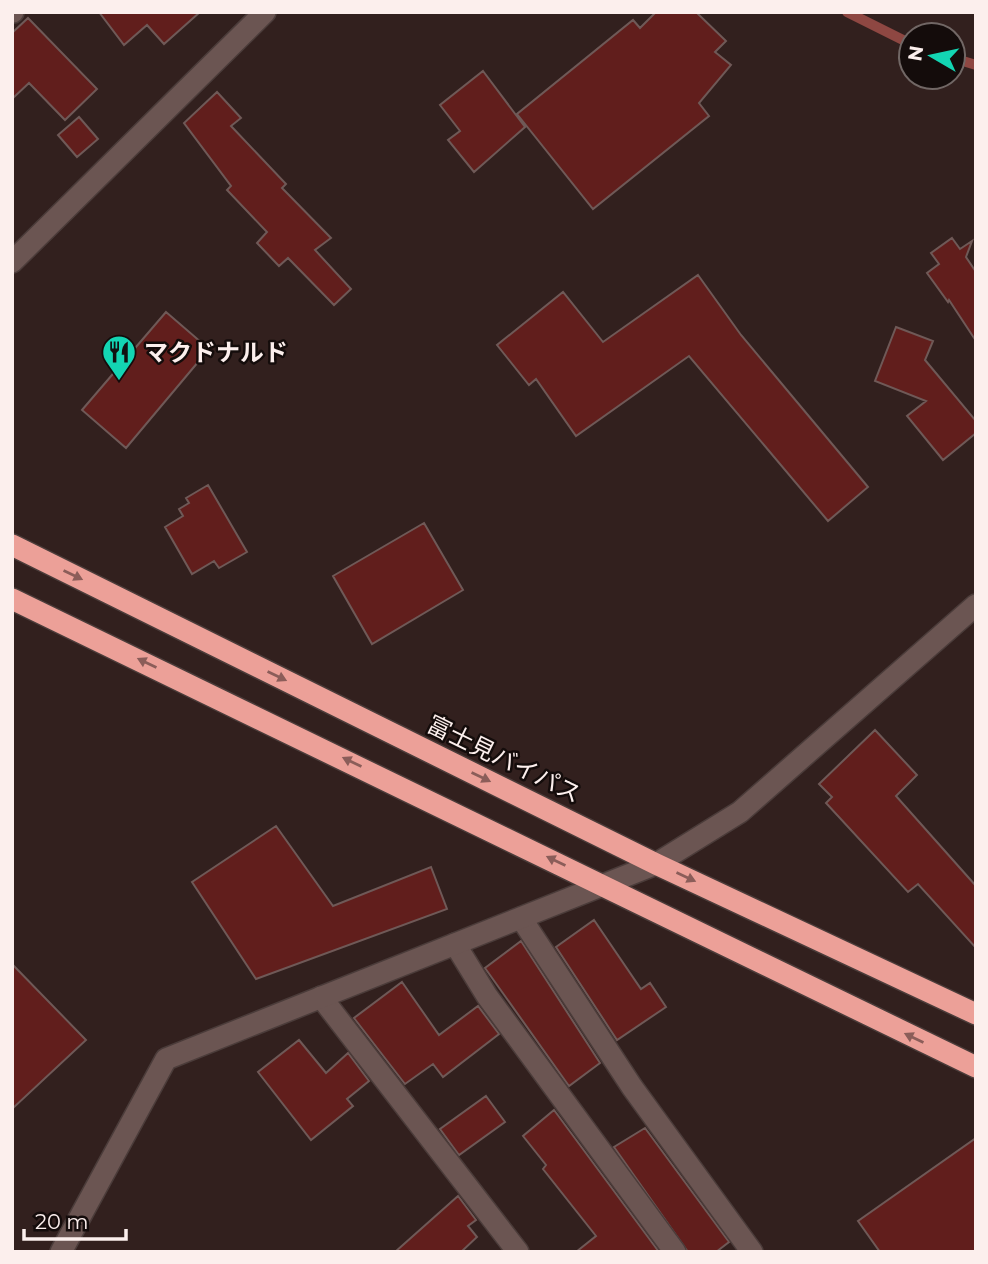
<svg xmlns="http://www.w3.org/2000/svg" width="988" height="1264" font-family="Montserrat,'Noto Sans JP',sans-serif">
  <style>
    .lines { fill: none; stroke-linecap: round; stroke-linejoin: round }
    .stream { stroke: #8e4742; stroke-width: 10 }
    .building { fill: #611e1c; stroke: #6f5957; stroke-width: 2 }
    .lane-casing { stroke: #4b3c3a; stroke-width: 24 }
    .street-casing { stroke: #4b3c3a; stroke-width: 24 }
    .secondary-casing { stroke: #4b3c3a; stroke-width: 24 }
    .highway-casing { stroke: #4b3c3a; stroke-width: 24 }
    .lane { stroke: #6b5552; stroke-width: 21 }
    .street { stroke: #6b5552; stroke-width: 21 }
    .secondary { stroke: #6b5552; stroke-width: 21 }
    .highway { stroke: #eca098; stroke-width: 21 }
    .oneway { fill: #8b5d59 }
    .labels { text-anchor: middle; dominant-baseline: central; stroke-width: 5; stroke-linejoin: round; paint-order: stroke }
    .poi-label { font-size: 24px; font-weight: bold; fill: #fcefed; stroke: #140c0b; text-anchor: start }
    .street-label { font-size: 24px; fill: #fcefed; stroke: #140c0b }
  </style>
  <rect width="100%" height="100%" fill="#32201e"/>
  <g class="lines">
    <path class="stream" d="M 847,12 L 911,44
      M 953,58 L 976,65"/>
  </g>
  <path class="building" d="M 99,12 L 200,12 L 164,44 L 147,25 L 124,45 Z
    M 656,12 L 696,12 L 726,41 L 715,52 L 731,65 L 699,103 L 709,116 L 593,209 L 517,114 L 633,20 L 640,28 Z
    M 28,18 L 97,89 L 65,120 L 29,83 L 12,99 L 12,33 Z
    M 483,71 L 525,127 L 474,172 L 448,140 L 460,131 L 440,105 Z
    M 217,92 L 241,118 L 231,126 L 286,184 L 282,188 L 331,238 L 315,250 L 351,289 L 334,305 L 288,258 L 279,266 L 257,243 L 267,232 L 227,190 L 231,186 L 184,123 Z
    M 79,117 L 98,139 L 77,157 L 58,135 Z
    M 952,238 L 960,249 L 972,241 L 966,257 L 976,272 L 976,341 L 949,300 L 948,302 L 927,273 L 939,264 L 931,253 Z
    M 698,275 L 741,335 L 868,487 L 828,521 L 689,356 L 576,436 L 536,379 L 529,385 L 497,345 L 563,292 L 603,342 Z
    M 166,312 L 209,349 L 126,448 L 82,410 Z
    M 896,327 L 933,341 L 925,360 L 976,421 L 976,433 L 943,460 L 907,416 L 926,401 L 875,381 Z
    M 208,485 L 247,552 L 219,568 L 214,561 L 192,574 L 165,527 L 183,516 L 179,509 L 189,503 L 186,498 Z
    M 424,523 L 463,590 L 372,644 L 333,576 Z
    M 875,730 L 917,775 L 896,796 L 976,886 L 976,948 L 918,884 L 908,892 L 826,803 L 832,797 L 819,784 Z
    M 276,826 L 333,906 L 431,867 L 447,909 L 256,979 L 192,882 Z
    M 594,920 L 641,989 L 650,983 L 666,1007 L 617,1040 L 556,947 Z
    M 521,941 L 600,1063 L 569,1086 L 485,968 Z
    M 12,964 L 86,1040 L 12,1109 Z
    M 402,982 L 439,1035 L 478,1006 L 499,1034 L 443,1077 L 433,1064 L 405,1084 L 354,1018 Z
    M 299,1040 L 326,1073 L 348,1053 L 369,1081 L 347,1099 L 353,1106 L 311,1140 L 258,1072 Z
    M 486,1096 L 505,1122 L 459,1155 L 440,1129 Z
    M 554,1110 L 659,1252 L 576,1252 L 596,1236 L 543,1169 L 546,1165 L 523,1136 Z
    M 645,1128 L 729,1242 L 716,1252 L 688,1252 L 614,1147 Z
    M 976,1138 L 976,1252 L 880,1252 L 858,1221 Z
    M 458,1196 L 476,1220 L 468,1226 L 477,1237 L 461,1252 L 395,1252 Z"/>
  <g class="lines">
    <g class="lane-casing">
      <path id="lane" d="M 521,918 L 632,1087 L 752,1252
        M 455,944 L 487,996 L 675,1252
        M 321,997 L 518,1252"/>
    </g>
    <g class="street-casing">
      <path id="street" d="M 12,12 L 13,12
        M 61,1252 L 166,1059 L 656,864 L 740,812 L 976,605"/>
    </g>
    <g class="secondary-casing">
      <path id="secondary" d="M 12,262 L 265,12"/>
    </g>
    <g class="highway-casing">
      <path id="highway" d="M 12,545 L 656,864 L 976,1014
        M 12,599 L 976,1067"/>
    </g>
    <use href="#lane" class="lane"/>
    <use href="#street" class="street"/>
    <use href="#secondary" class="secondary"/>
    <use href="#highway" class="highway"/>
  </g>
  <defs><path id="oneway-solid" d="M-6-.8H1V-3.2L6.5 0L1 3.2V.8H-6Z" transform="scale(1.75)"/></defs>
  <g class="oneway">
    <use href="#oneway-solid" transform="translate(73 575) rotate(26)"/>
    <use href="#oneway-solid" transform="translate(147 663) rotate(-154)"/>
    <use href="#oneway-solid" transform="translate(277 676) rotate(26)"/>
    <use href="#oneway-solid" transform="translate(352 762) rotate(-154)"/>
    <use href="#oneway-solid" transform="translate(481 777) rotate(26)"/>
    <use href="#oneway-solid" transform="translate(556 861) rotate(-154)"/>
    <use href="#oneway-solid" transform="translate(686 877) rotate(25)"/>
    <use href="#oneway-solid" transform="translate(914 1038) rotate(-154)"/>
  </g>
  <defs>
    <g id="restaurant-pin" transform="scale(1.75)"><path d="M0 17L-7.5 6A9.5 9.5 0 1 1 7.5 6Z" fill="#13d5b3" stroke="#140c0b"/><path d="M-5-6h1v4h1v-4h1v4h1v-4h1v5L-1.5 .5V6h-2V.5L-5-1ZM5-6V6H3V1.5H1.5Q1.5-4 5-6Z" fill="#111"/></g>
  </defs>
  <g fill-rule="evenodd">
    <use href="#restaurant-pin" x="119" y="352"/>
  </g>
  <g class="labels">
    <g class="poi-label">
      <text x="144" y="352">マクドナルド</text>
    </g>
    <g class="street-label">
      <text transform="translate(504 759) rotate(26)">富士見バイパス</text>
    </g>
  </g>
  <rect width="988" height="1264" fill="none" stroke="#fcefed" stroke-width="28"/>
  <g transform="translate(932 56) rotate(279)"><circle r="33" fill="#140c0b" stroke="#716765" stroke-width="2"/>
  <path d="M0-5L12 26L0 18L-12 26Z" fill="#13d5b3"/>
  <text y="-10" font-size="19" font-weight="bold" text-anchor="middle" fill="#fcefed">N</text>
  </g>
  <path d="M24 1229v10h102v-10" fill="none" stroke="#fcefed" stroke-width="3.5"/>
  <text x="35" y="1229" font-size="21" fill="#fcefed" stroke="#140c0b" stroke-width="5" paint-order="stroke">20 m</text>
</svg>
